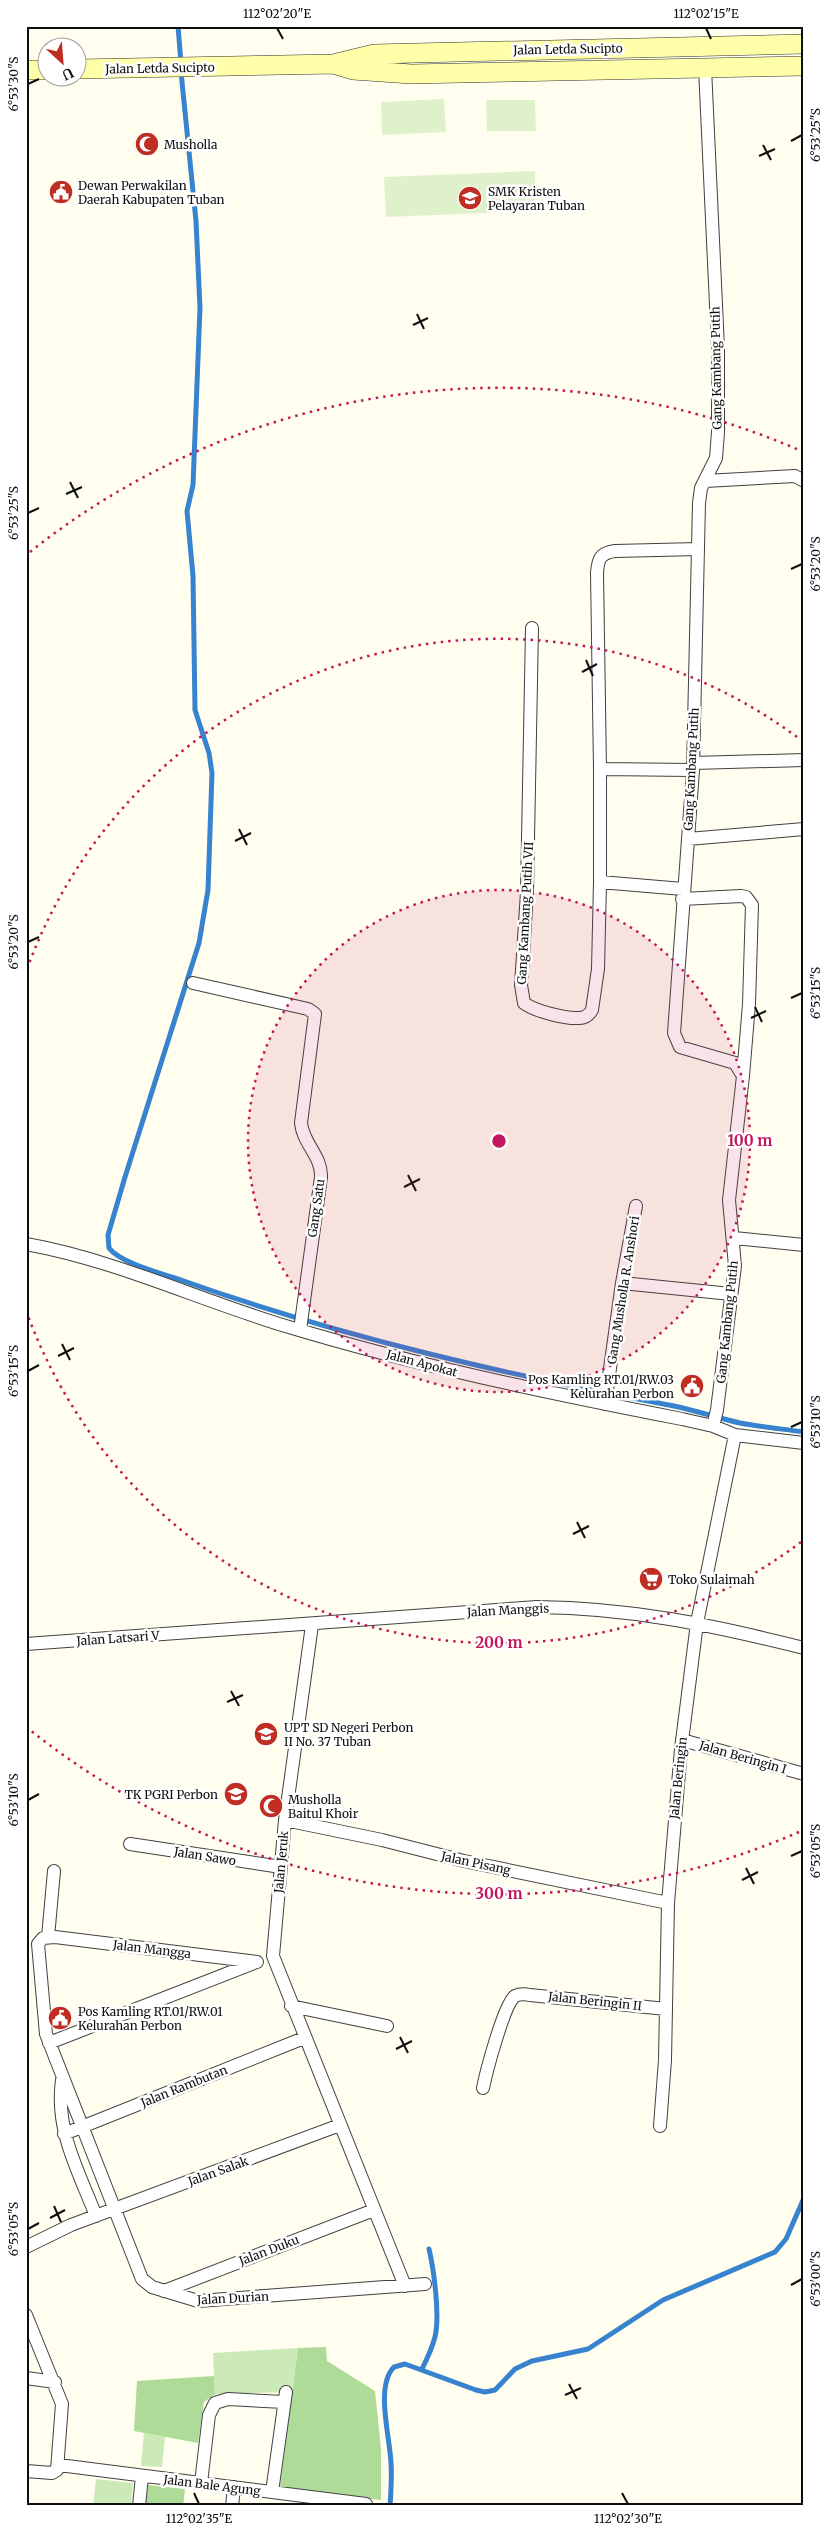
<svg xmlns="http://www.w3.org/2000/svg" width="830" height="2532" font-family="Merriweather,serif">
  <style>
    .green { fill: #cceab8 }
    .forest { fill: #aedb97 }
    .pitch { fill: #dff1ca }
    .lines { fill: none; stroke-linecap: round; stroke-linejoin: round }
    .stream { stroke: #3883cf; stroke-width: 5 }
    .street-casing { stroke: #414141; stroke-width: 14 }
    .secondary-casing { stroke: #303030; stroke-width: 20 }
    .street { stroke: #fff; stroke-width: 12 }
    .secondary { stroke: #ffa; stroke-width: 19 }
    .ticks { fill: none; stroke: #0e0e0e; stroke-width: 2 }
    .ring { fill: none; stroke: #c2185b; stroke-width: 2.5; stroke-dasharray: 2.5 5 }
    .labels { text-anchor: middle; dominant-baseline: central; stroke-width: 5; stroke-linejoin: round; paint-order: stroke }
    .street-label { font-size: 12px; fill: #0e0e0e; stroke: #fff }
    .poi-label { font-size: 12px; fill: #0e0e0e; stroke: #fff; text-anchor: start }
    .centre { fill: #c2185b; stroke: #fff; stroke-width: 2.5 }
    .ring-label { font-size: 15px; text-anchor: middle; font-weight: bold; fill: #c2185b; stroke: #fff; stroke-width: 5; stroke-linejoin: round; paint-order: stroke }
    .neatline { fill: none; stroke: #0e0e0e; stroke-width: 2 }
    .ticks-label { font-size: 12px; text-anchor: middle; fill: #0e0e0e }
  </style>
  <rect width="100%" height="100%" fill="#fffeef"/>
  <path class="green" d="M 298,2348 L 292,2392 L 215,2394 L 213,2353 Z
    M 144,2433 L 165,2437 L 162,2467 L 141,2466 Z
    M 96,2479 L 133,2483 L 131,2506 L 93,2506 Z"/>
  <path class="forest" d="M 326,2347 L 327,2361 L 375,2391 L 381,2449 L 381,2500 L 280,2488 L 298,2348 Z
    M 214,2376 L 215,2394 L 204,2402 L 198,2443 L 134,2431 L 137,2381 Z
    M 148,2485 L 185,2489 L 183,2506 L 146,2506 Z"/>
  <path class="pitch" d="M 444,99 L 446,132 L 382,135 L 381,102 Z
    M 486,100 L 535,100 L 536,131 L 487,131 Z
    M 535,171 L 536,211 L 386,217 L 384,177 Z"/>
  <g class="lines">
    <path class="stream" d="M 178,26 L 181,63
      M 181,72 L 196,221 L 200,308 L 193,485 L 187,511 L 193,576 L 195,710 L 209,753 L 212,773 L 208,890 L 199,943 L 125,1177 L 108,1235 L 109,1248 C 120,1263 163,1274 181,1280 C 341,1337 507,1375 674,1406 C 697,1411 718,1418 740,1423 C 761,1427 783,1429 804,1432
      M 422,2369 C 427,2359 432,2348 435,2337 C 440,2316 434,2270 429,2249
      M 390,2506 C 391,2491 392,2477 391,2463 C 390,2437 375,2386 394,2367 L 405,2364 L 476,2390 L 485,2392 L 495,2390 L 515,2369 L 532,2361 L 588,2349 L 663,2300 L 775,2252 L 786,2239 L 804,2198"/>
    <g class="street-casing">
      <path id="street" d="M 705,68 L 718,348 L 718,432 L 716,458 L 701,488 L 699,503 L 693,770 L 674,1033 L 680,1047 L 735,1063 L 743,1076 L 729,1200 L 735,1266 L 717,1410 L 713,1426
        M 705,481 L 795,476 L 804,481
        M 532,628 L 527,892 L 521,985 L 524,1003 C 534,1011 566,1019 579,1018 C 584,1018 589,1015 592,1010 L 598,969 L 600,882 L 683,889
        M 693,763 L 804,760
        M 600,769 L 597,573 C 598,559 600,553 615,551 L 698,549
        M 688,839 L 804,829
        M 600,882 L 600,769 L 693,770
        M 682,899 L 741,896 L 746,897 L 752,905 L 749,1004 L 743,1076
        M 193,983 L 308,1009 L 315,1014 L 301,1123 C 303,1144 322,1156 321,1177 L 300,1330
        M 734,1238 L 804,1245
        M 26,1244 C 116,1260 201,1301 289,1327 C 418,1366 549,1393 682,1419 L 713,1426 L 735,1435 L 804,1443
        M 622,1283 L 731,1294
        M 605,1404 L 622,1283 L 636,1206
        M 312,1625 L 285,1820 L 273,1956 L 405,2286
        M 26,1644 L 537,1607 C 632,1608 712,1625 804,1648
        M 682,1740 L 804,1774
        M 285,1820 L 382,1840 L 464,1861 L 668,1903
        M 130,1844 L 281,1867
        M 48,1937 L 54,1871
        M 257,1962 L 55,1937 L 43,1938 L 38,1944 L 46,2034 L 142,2279 L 152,2287 L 198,2301 L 425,2284
        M 291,2006 L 387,2026
        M 49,2043 L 254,1963
        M 62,2080 C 55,2130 78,2170 96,2216
        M 483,2088 C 486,2073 504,2004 515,1996 C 519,1994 525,1994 530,1995 L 666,2009
        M 660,2126 L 665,2060 L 668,1903 L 681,1749 L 697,1623 L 735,1435
        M 64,2134 L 304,2038
        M 26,2247 L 71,2225 L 340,2125
        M 164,2291 L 374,2210
        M 26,2315 L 62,2404 L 57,2470 L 52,2473 L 26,2471
        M 26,2378 L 55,2382
        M 59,2465 L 366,2504
        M 201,2483 L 209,2415 L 215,2403 L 228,2399 L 284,2402
        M 272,2492 L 286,2392
        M 139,2506 L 142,2476
        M 232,2506 L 234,2487"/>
    </g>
    <g class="secondary-casing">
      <path id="secondary" d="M 333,64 L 374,54 L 804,44
        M 78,69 L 333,64 L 353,70 L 411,74 L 804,66
        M 26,70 L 48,70"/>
    </g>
    <use href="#street" class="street"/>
    <use href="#secondary" class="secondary"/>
  </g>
  <path class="ticks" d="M 277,28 L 283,39M 706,28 L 711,39M 28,84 L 39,79M 791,141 L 802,135M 763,145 L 771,160M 759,156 L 775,149M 417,314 L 424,329M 413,325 L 428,318M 70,482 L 78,498M 66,494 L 82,487M 28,513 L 39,508M 791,569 L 802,564M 586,660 L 593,676M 582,672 L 597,664M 239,829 L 247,845M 235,841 L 251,833M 28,942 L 39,937M 791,998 L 802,993M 755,1007 L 762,1022M 751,1018 L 766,1011M 408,1175 L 416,1191M 404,1187 L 420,1179M 62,1344 L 70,1360M 58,1356 L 74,1348M 28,1371 L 39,1365M 791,1427 L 802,1422M 577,1522 L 585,1538M 573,1534 L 589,1526M 231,1691 L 239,1706M 227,1702 L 243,1695M 28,1800 L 39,1794M 791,1856 L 802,1851M 746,1868 L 754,1884M 742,1880 L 758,1872M 400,2037 L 408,2053M 396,2049 L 412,2041M 54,2206 L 61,2222M 50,2218 L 65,2210M 28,2229 L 39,2223M 791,2285 L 802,2279M 569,2384 L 577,2399M 565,2395 L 581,2388M 194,2493 L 199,2504M 622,2493 L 628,2504"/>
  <circle cx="499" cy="1141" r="251" fill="#c2185b" fill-opacity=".12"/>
  <g class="ring">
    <circle cx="499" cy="1141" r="251"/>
    <path d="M801 1542A502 502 0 0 1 27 1313M27 969A502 502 0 0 1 801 740"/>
    <path d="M799 1832A753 753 0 0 1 30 1730M30 552A753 753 0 0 1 799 450"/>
  </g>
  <defs>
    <g id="mosque-disc" transform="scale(1.25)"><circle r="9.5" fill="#c02d23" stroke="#fff"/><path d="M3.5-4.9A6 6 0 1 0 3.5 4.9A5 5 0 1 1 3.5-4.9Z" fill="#fff"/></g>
    <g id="civic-disc" transform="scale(1.25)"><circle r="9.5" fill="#c02d23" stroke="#fff"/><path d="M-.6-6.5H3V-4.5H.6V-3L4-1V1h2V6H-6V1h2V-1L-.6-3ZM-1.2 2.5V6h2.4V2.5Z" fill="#fff"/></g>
    <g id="school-disc" transform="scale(1.25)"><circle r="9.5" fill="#c02d23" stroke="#fff"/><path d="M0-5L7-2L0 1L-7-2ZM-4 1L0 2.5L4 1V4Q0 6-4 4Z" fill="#fff"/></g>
    <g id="supermarket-disc" transform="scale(1.25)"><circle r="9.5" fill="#c02d23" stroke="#fff"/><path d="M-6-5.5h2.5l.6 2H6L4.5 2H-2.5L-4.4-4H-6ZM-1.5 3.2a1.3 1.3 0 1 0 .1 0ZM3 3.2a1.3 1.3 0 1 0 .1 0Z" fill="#fff"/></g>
  </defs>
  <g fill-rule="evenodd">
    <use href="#mosque-disc" x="147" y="144"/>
    <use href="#civic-disc" x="61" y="192"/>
    <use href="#school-disc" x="470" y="198"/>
    <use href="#civic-disc" x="692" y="1386"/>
    <use href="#supermarket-disc" x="651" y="1579"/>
    <use href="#school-disc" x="266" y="1734"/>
    <use href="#school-disc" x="236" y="1794"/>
    <use href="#mosque-disc" x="271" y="1806"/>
    <use href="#civic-disc" x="60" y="2018"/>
  </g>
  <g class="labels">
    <g class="street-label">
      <text transform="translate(568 49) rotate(-1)">Jalan Letda Sucipto</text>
      <text transform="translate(160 68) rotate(-1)">Jalan Letda Sucipto</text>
      <text transform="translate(716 368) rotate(-91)">Gang Kambang Putih</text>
      <text transform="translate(691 769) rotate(-87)">Gang Kambang Putih</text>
      <text transform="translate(525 913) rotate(-87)">Gang Kambang Putih VII</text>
      <text transform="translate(316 1208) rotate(-82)">Gang Satu</text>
      <text transform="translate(623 1290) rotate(-81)">Gang Musholla R. Anshori</text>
      <text transform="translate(727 1322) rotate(-84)">Gang Kambang Putih</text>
      <text transform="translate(422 1363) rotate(15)">Jalan Apokat</text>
      <text transform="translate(508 1610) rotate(-3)">Jalan Manggis</text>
      <text transform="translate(118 1638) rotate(-4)">Jalan Latsari V</text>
      <text transform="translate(743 1757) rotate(16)">Jalan Beringin I</text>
      <text transform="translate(678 1778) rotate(-84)">Jalan Beringin</text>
      <text transform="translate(205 1856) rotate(9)">Jalan Sawo</text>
      <text transform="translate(281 1862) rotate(-85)">Jalan Jeruk</text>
      <text transform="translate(476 1863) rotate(12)">Jalan Pisang</text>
      <text transform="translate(152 1949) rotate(7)">Jalan Mangga</text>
      <text transform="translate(595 2001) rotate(6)">Jalan Beringin II</text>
      <text transform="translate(184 2086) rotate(-22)">Jalan Rambutan</text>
      <text transform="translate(218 2171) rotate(-20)">Jalan Salak</text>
      <text transform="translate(269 2250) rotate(-21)">Jalan Duku</text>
      <text transform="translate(233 2298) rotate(-3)">Jalan Durian</text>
      <text transform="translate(212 2485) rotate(7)">Jalan Bale Agung</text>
    </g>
    <g class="poi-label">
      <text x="164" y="144">Musholla</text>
      <text x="78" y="185">Dewan Perwakilan<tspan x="78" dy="14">Daerah Kabupaten Tuban</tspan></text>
      <text x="488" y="191">SMK Kristen<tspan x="488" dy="14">Pelayaran Tuban</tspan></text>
      <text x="674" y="1379" text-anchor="end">Pos Kamling RT.01/RW.03<tspan x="674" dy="14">Kelurahan Perbon</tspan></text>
      <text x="668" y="1579">Toko Sulaimah</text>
      <text x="284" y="1727">UPT SD Negeri Perbon<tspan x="284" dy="14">II No. 37 Tuban</tspan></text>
      <text x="218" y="1794" text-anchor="end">TK PGRI Perbon</text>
      <text x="288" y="1799">Musholla<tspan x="288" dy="14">Baitul Khoir</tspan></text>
      <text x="78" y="2011">Pos Kamling RT.01/RW.01<tspan x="78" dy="14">Kelurahan Perbon</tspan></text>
    </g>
  </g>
  <circle cx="499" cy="1141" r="8" class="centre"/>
  <g class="ring-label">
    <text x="750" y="1146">100 m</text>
    <text x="499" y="1648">200 m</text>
    <text x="499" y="1899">300 m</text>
  </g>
  <rect width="830" height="2532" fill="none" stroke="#ffffff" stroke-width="55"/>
  <g transform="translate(62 62) rotate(154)"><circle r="24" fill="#ffffff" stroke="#9f9f9f"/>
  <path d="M0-4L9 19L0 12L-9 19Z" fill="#c02d23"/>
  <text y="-8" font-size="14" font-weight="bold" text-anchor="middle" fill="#0e0e0e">U</text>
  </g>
  <rect x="28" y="28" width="774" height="2476" class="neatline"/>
  <g class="ticks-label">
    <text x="277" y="18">112°02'20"E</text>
    <text x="706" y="18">112°02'15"E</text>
    <text transform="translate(14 84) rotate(-90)" y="4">6°53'30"S</text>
    <text transform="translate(816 135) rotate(-90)" y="4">6°53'25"S</text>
    <text transform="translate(14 513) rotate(-90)" y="4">6°53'25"S</text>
    <text transform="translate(816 564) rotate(-90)" y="4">6°53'20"S</text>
    <text transform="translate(14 942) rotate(-90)" y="4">6°53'20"S</text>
    <text transform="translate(816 993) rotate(-90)" y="4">6°53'15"S</text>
    <text transform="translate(14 1371) rotate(-90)" y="4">6°53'15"S</text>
    <text transform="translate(816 1422) rotate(-90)" y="4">6°53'10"S</text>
    <text transform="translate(14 1800) rotate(-90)" y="4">6°53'10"S</text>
    <text transform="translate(816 1851) rotate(-90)" y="4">6°53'05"S</text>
    <text transform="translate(14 2229) rotate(-90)" y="4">6°53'05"S</text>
    <text transform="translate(816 2279) rotate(-90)" y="4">6°53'00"S</text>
    <text x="199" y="2523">112°02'35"E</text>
    <text x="628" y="2523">112°02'30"E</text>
  </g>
</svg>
